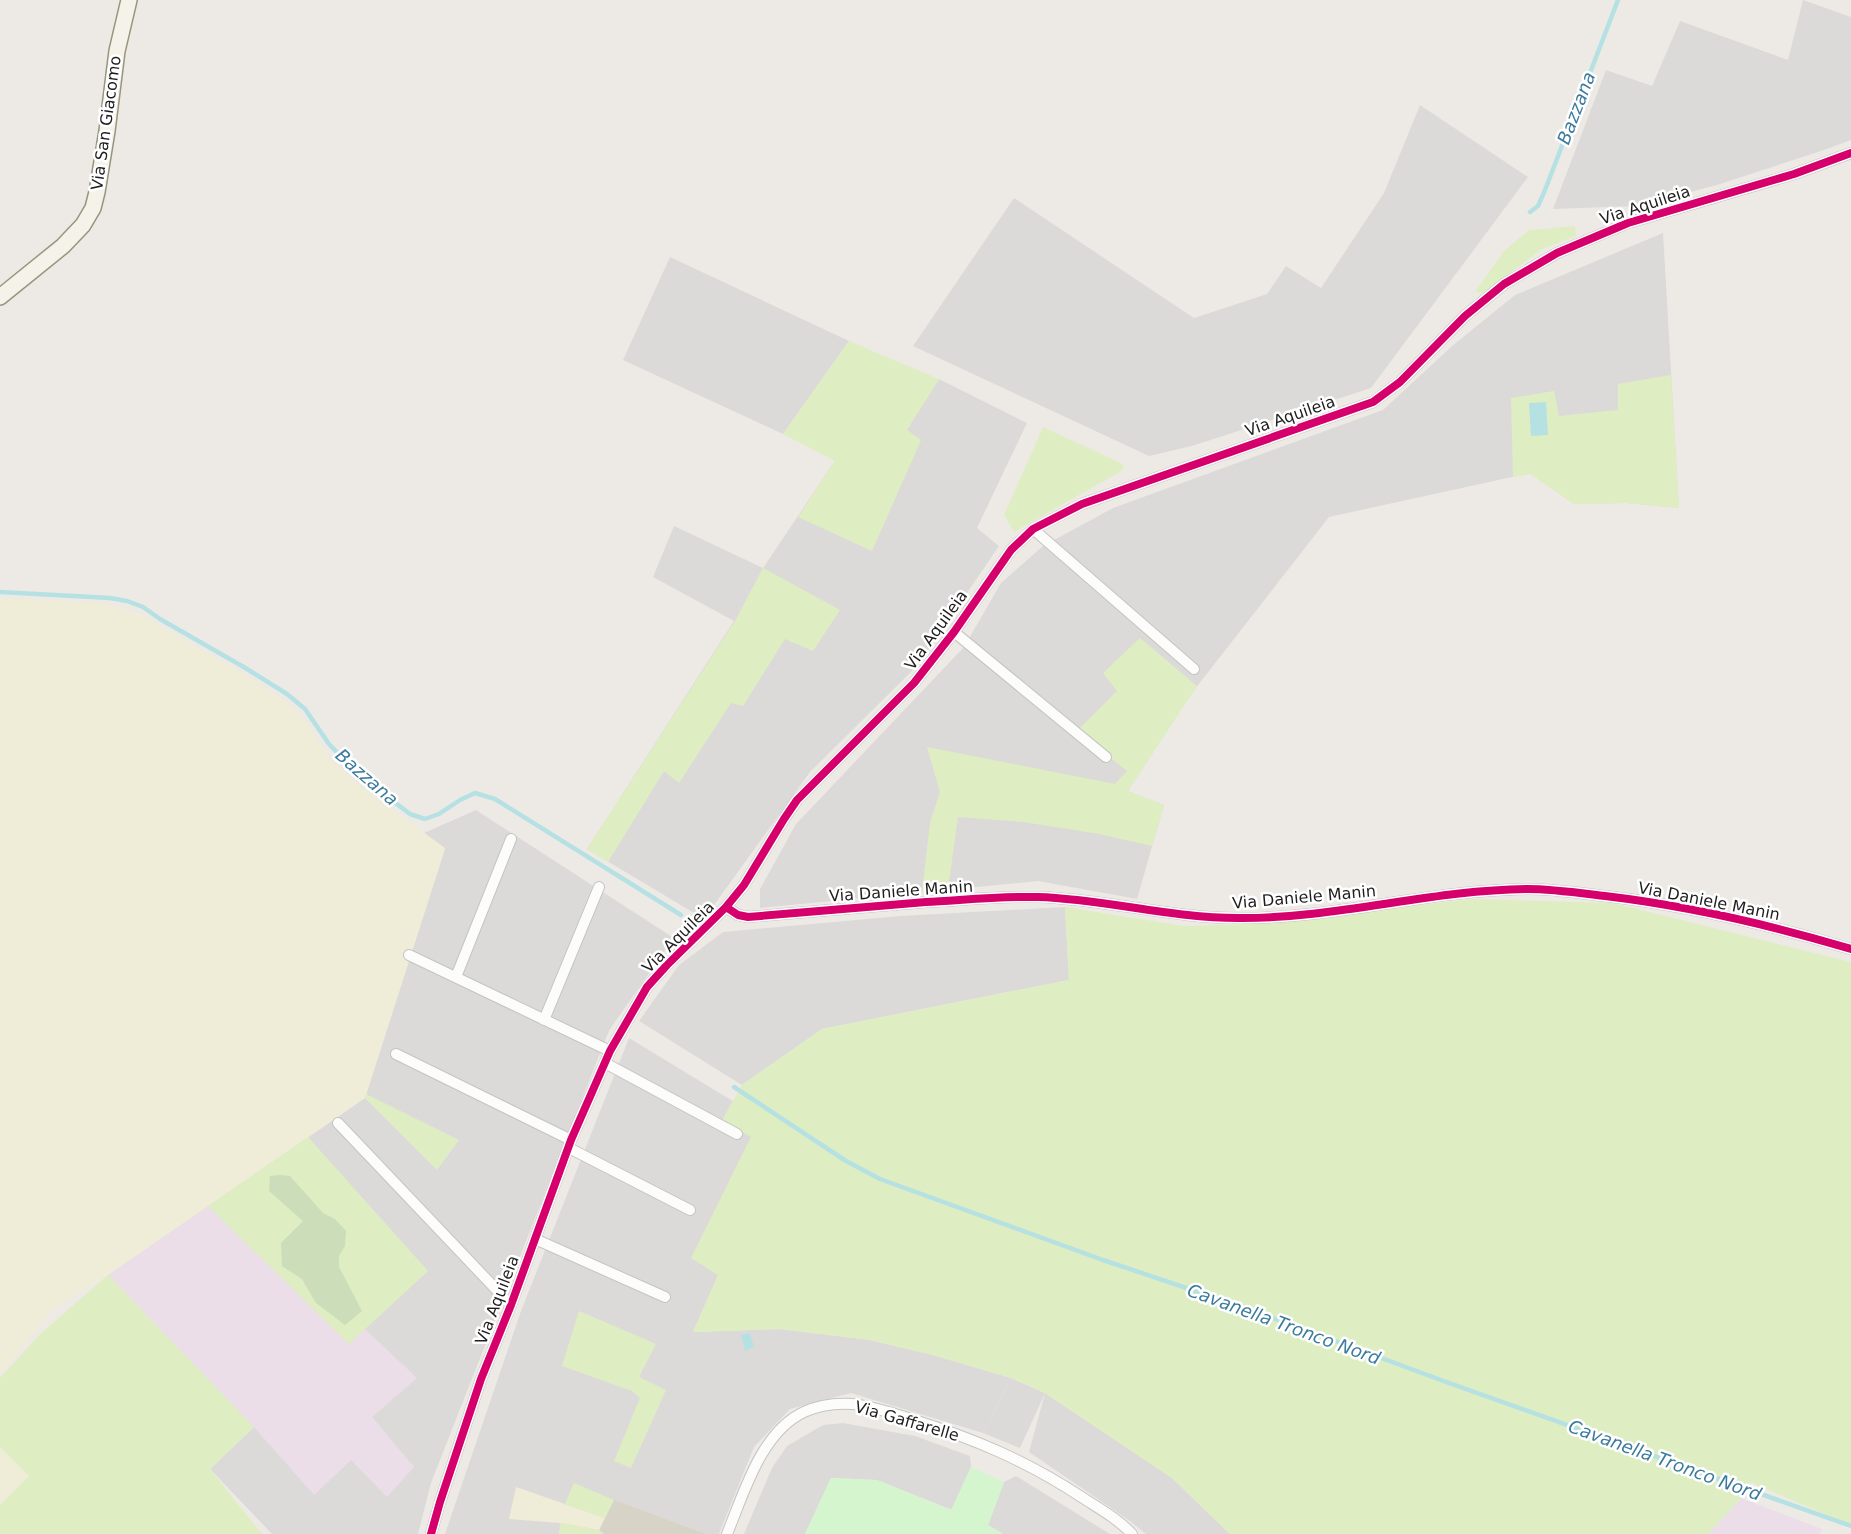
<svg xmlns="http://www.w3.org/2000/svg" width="1851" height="1534" font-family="'DejaVu Sans',sans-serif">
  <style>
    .residential { fill: #dcdad8 }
    .industrial { fill: #ebdee8 }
    .religious { fill: #dbdad8 }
    .construction { fill: #d7d4c7 }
    .farmland { fill: #efecd8 }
    .grass { fill: #dfedc2 }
    .forest { fill: #cbddb9 }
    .park { fill: #d5f5cf }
    .water { fill: #b6e1e3 }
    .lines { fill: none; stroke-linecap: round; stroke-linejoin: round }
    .stream { stroke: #b6e1e3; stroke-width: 4.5 }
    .street-casing { stroke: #c5c4c2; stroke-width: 12 }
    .secondary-casing { stroke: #98957e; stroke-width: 18 }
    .street { stroke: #fcfcfb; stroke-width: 10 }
    .secondary { stroke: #f4f2e9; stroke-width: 15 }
    .cycleway-casing { stroke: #fff; stroke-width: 11 }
    .cycleway { stroke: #d6006c; stroke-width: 8 }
    .labels { text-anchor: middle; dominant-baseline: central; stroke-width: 5; stroke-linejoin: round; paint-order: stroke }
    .street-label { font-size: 16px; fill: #1e1e1e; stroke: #fff }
    .water-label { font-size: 18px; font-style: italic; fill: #3b7b9d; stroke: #fff }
  </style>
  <rect width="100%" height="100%" fill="#edeae6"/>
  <path class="residential" d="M 1803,0 L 1851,17 L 1851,140 L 1827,149 L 1717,185 L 1637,206 L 1553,209 L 1606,70 L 1652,86 L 1680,21 L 1788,60 Z
    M 1420,105 L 1528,177 L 1371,388 L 1192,446 L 1149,456 L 913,346 L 1014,198 L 1194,318 L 1267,294 L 1286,266 L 1321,288 L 1384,193 Z
    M 1663,233 L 1679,508 L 1626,503 L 1574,504 L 1530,473 L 1329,517 L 1188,698 L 1128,791 L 1164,805 L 1137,899 L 1038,881 L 760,908 L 760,889 L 796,824 L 964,647 L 1001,583 L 1043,546 L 1113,508 L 1383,410 L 1452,346 L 1515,295 Z
    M 670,257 L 849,341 L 783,434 L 623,360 Z
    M 939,379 L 1027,423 L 977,528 L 999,546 L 918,665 L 810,772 L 704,919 L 587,849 L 734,621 L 653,577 L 674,526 L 763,568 L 865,416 L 906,430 Z
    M 476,810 L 674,938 L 610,1029 L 604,1043 L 431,1483 L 418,1534 L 272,1534 L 210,1469 L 254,1427 L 108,1275 L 365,1098 L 445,849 L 424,833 Z
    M 1065,907 L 1069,980 L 822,1029 L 742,1085 L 639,1021 L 679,965 L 723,932 L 900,916 Z
    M 629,1038 L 782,1131 L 693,1332 L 780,1329 L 870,1340 L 933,1355 L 1011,1378 L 983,1433 L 851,1393 L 790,1409 L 754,1447 L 719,1534 L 445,1534 L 521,1311 Z
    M 1045,1393 L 1172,1478 L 1230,1534 L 1146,1534 L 1130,1521 L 1029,1452 Z
    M 843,1423 L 915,1436 L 970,1456 L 971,1467 L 952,1510 L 877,1480 L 831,1478 L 805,1534 L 744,1534 L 772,1468 L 787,1446 L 823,1425 Z
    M 1016,1476 L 1110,1534 L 1003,1534 L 988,1525 L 1004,1482 Z"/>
  <path class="industrial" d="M 208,1206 L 349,1344 L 365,1329 L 417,1378 L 372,1417 L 414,1467 L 387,1497 L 351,1460 L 314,1495 L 254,1427 L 108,1275 Z
    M 1741,1498 L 1822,1529 L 1820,1534 L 1708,1534 Z"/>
  <path class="religious" d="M 1011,1378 L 1045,1393 L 1020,1448 L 983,1433 Z"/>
  <path class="construction" d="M 614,1500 L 706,1534 L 604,1534 L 599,1530 Z"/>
  <path class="farmland" d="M 0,598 L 105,603 L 142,615 L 256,681 L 289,704 L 304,719 L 329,757 L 360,786 L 445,848 L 365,1098 L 108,1275 L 53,1309 L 0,1375 Z
    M 0,1447 L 29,1476 L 0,1505 Z
    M 516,1487 L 605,1518 L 599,1530 L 560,1523 L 509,1519 Z"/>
  <path class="grass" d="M 1575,226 L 1576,236 L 1542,249 L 1483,293 L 1475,292 L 1504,251 L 1529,230 Z
    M 849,341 L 939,379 L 907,430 L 921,440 L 872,551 L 798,517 L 835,461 L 783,434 Z
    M 1671,375 L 1679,508 L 1626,503 L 1574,504 L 1530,474 L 1513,477 L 1511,398 L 1554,391 L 1559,416 L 1618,410 L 1618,384 Z
    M 1043,427 L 1123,464 L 1123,470 L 1014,532 L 1004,515 Z
    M 763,568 L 840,610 L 813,651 L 785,639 L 743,706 L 731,703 L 679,783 L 664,771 L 608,862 L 587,849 L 735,621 Z
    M 1140,638 L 1197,686 L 1128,791 L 1164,805 L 1152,846 L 1100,834 L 1023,822 L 958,817 L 948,889 L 922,892 L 930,823 L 940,792 L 927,747 L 1115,784 L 1127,771 L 1077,731 L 1117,691 L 1103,673 Z
    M 1472,899 L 1613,903 L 1851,962 L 1851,1525 L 1750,1482 L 1741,1498 L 1708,1534 L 1230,1534 L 1172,1478 L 1045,1393 L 1011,1378 L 933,1355 L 870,1340 L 780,1329 L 693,1332 L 718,1275 L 691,1258 L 751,1137 L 722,1120 L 742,1085 L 822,1029 L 1069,980 L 1065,907 L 1184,926 L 1253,924 Z
    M 366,1094 L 459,1140 L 437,1170 L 365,1098 Z
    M 308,1137 L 428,1271 L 349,1344 L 208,1206 Z
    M 108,1275 L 254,1427 L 210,1469 L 262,1534 L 0,1534 L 0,1505 L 29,1476 L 0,1447 L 0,1378 L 40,1334 Z
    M 579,1311 L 656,1344 L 639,1377 L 666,1390 L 631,1468 L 614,1461 L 640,1398 L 632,1391 L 562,1366 Z
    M 574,1483 L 614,1500 L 605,1518 L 565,1504 Z
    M 560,1523 L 599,1530 L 604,1534 L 559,1534 Z"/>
  <path class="forest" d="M 280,1175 L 290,1176 L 323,1213 L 335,1219 L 346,1231 L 345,1246 L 339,1256 L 339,1267 L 362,1311 L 345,1325 L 316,1303 L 302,1279 L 282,1266 L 281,1243 L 303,1221 L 269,1191 L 270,1176 Z"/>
  <path class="park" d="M 971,1467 L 1004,1482 L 988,1525 L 1003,1534 L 805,1534 L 831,1478 L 877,1480 L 951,1510 Z"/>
  <path class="water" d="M 1546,402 L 1548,435 L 1531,436 L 1529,403 Z
    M 750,1333 L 754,1347 L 745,1351 L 741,1335 Z"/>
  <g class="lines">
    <path class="stream" d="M 1530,212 L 1538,206 L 1545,190 L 1618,0
      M 0,592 L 110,598 L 127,601 L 143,607 L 160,619 L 242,666 L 287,694 L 305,709 L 329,744 L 359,775 L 410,814 L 425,819 L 439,814 L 460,800 L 475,793 L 495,799 L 681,915
      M 734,1087 L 846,1161 L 880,1179 L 1103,1260 L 1243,1307 L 1449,1383 L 1851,1526"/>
    <g class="street-casing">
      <path id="street" d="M 1033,529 L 1194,669
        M 954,632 L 1106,757
        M 726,907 L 738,915 L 748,917 C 807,912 867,907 926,902 C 964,900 1001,896 1038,897 C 1105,899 1171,918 1238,918 C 1335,919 1430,890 1527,889 C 1553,889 1580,893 1605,896 C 1689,906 1771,925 1851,949
        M 409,955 L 610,1051
        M 456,977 L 511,839
        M 544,1020 L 599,887
        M 396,1054 L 571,1140
        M 605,1063 L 737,1134
        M 338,1123 L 511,1305
        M 569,1148 L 690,1210
        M 535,1239 L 665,1297
        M 431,1534 L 440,1502 L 481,1379 L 511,1305 L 571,1140 L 610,1051 L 647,987 L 667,965 L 726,907 L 744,885 L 784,819 L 797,800 L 914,683 L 954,632 L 1011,550 L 1033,529 L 1082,504 L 1373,402 L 1400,382 L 1465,316 L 1504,284 L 1557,253 L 1628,223 L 1794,174 L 1851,153
        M 727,1534 C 744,1493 761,1432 804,1412 C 819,1405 836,1403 852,1404 C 872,1406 892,1413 911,1419 C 975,1439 1027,1461 1083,1498 C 1100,1509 1118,1519 1132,1534"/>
    </g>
    <g class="secondary-casing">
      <path id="secondary" d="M 0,297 L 63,246 L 83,225 L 93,208 L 97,192 L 107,131 L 117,51 L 129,0"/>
    </g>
    <use href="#street" class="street"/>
    <use href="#secondary" class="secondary"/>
    <g class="cycleway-casing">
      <path id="cycleway" d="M 726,907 L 738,915 L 748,917 C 807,912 867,907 926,902 C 964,900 1001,896 1038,897 C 1105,899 1171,918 1238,918 C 1335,919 1430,890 1527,889 C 1553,889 1580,893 1605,896 C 1689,906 1771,925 1851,949
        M 431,1534 L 440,1502 L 481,1379 L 511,1305 L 571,1140 L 610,1051 L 647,987 L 667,965 L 726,907 L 744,885 L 784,819 L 797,800 L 914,683 L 954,632 L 1011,550 L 1033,529 L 1082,504 L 1373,402 L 1400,382 L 1465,316 L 1504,284 L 1557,253 L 1628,223 L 1794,174 L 1851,153"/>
    </g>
    <use href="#cycleway" class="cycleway"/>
  </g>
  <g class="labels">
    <g class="street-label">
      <text transform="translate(106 123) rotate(-82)">Via San Giacomo</text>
      <text transform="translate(1645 205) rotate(-18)">Via Aquileia</text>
      <text transform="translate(1290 416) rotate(-19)">Via Aquileia</text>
      <text transform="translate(936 630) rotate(-54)">Via Aquileia</text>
      <text transform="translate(901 891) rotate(-4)">Via Daniele Manin</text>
      <text transform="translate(1304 897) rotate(-5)">Via Daniele Manin</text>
      <text transform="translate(1709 901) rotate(11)">Via Daniele Manin</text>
      <text transform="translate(678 937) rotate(-45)">Via Aquileia</text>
      <text transform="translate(497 1300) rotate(-69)">Via Aquileia</text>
      <text transform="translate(907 1421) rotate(16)">Via Gaffarelle</text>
    </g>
    <g class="water-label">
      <text transform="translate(1576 108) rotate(-69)">Bazzana</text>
      <text transform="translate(367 777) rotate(41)">Bazzana</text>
      <text transform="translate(1284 1324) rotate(20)">Cavanella Tronco Nord</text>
      <text transform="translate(1665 1460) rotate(20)">Cavanella Tronco Nord</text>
    </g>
  </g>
</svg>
